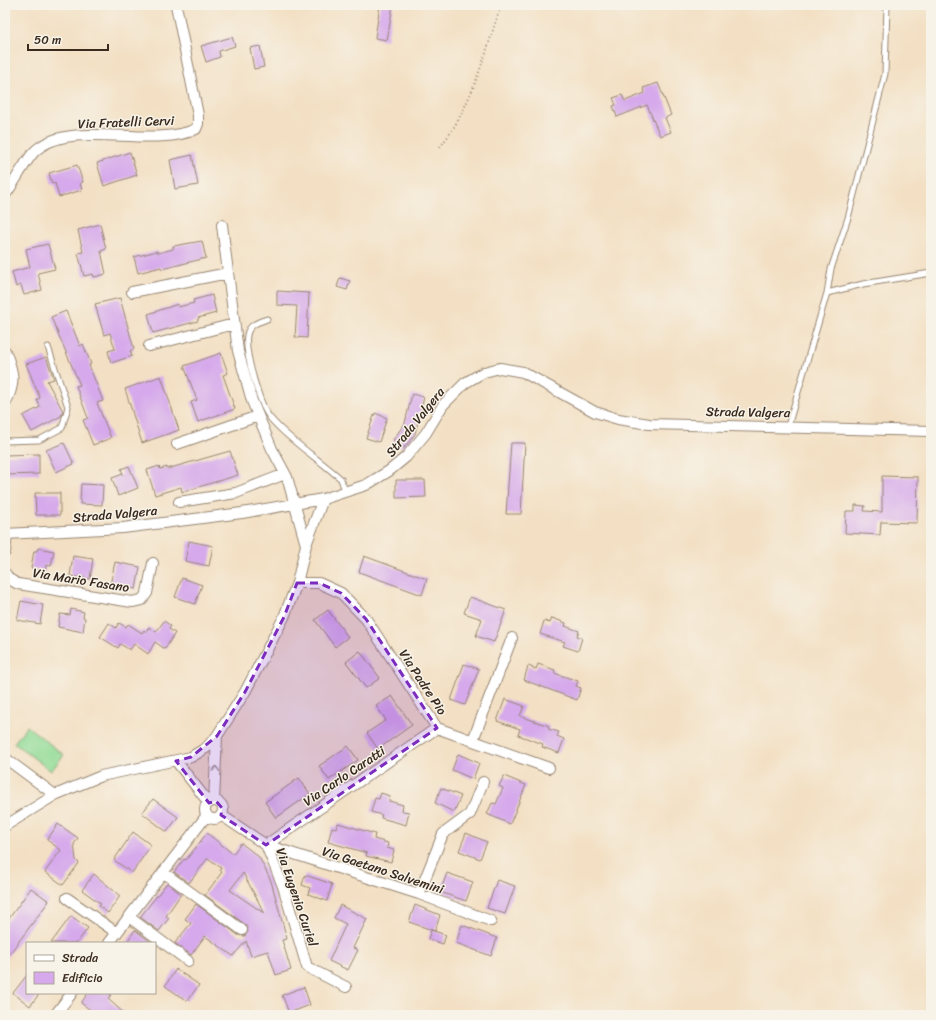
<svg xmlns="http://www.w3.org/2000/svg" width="936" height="1020" font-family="Sriracha,sans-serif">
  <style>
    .pitch { fill: #93dc97; stroke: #67835a }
    .building { fill: #d5a9eb; fill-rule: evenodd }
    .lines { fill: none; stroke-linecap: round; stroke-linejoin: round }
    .service-casing { stroke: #978571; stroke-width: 7 }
    .minor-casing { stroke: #978571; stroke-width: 12 }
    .path { stroke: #978571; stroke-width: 2; stroke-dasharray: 1 3; stroke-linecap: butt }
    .service { stroke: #fff; stroke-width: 5 }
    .minor { stroke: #fff; stroke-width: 10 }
    .oneway { stroke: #a79f9a }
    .marked { fill: #7b2cbf; fill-opacity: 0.2; stroke: #7b2cbf; stroke-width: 3; stroke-dasharray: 8 5; stroke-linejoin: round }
    .labels { text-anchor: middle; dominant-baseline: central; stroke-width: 3; stroke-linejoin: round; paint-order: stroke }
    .street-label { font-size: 13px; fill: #3b2a1e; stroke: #f7f3e8 }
  </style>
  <rect width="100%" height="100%" fill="#f7f3e8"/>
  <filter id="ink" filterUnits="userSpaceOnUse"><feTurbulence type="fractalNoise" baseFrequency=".025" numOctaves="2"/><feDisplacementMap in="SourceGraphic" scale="8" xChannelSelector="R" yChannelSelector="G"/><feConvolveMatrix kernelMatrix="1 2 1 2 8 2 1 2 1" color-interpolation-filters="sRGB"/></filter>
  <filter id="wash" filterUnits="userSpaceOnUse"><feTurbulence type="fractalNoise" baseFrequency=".012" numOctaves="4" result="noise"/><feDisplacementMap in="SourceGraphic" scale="16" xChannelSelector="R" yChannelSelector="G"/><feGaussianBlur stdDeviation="0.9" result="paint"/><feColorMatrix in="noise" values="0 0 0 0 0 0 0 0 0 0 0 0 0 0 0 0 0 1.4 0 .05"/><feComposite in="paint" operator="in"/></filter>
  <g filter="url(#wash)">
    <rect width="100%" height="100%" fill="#f3e0c4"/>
    <path class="pitch" d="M 27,726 L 64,755 L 51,771 L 14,743 Z"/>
    <g id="blocks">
      <path class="building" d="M 380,5 L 393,5 L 387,40 L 375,38 Z
        M 232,37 L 235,46 L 219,51 L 220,57 L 206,62 L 201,46 Z
        M 260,46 L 264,67 L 254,69 L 250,48 Z
        M 658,83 L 671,115 L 665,118 L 671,132 L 660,136 L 647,105 L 617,117 L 613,106 L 616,105 L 613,98 L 622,95 L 625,101 L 645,93 L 643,88 Z
        M 130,152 L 137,175 L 104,186 L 97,163 Z
        M 192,155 L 198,185 L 175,189 L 170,160 Z
        M 77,165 L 83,182 L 80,183 L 82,190 L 59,197 L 55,183 L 52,184 L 49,173 Z
        M 100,224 L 106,249 L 101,251 L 106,274 L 94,277 L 93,274 L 84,276 L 78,253 L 83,252 L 78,230 Z
        M 202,241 L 206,258 L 162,269 L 161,267 L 138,273 L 134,257 L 157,251 L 158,253 L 173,249 L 173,246 Z
        M 48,244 L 55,269 L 38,273 L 42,290 L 24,295 L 21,285 L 16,287 L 12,272 L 30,267 L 26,249 Z
        M 340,278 L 350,281 L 347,290 L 337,287 Z
        M 277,291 L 309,293 L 307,338 L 295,337 L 297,306 L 277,305 Z
        M 212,295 L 216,313 L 198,318 L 198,321 L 153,333 L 148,314 L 178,304 L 178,307 L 194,303 L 193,300 Z
        M 120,298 L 134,349 L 130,351 L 132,356 L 111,363 L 108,351 L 115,349 L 110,333 L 104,335 L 95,304 Z
        M 66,311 L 80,346 L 83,344 L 91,364 L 89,365 L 103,401 L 97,403 L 111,438 L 93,445 L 83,420 L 88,418 L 76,386 L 80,385 L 51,317 Z
        M 221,353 L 228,373 L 223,375 L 235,409 L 198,422 L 191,402 L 197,400 L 184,366 Z
        M 46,357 L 54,379 L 47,381 L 63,411 L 61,416 L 32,432 L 23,416 L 40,407 L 37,400 L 40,398 L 26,364 Z
        M 161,376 L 179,430 L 142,443 L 125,389 Z
        M 412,394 L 424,397 L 415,434 L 404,448 L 393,440 L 405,423 Z
        M 375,413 L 387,418 L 379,442 L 366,438 Z
        M 64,443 L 74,464 L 56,472 L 46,450 Z
        M 511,443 L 525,443 L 521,514 L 506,514 Z
        M 230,451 L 238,475 L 182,492 L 181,487 L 155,495 L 147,470 L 159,466 L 160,469 L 167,467 L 167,469 Z
        M 39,454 L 39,474 L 5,475 L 5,455 Z
        M 129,466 L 138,488 L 118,496 L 112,478 L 123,474 L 121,469 Z
        M 882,476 L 918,477 L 917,523 L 881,522 L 880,535 L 845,533 L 846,511 L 855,511 L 855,505 L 865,506 L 864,511 L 882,512 Z
        M 396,480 L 425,480 L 426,497 L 396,498 Z
        M 81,484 L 103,485 L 102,505 L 80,504 Z
        M 35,493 L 60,493 L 60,515 L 36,515 Z
        M 189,541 L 213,546 L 209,566 L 185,561 Z
        M 38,548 L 54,551 L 51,566 L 46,565 L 45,571 L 31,568 L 34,551 L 37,551 Z
        M 73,556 L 93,559 L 90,579 L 70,576 Z
        M 364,556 L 427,579 L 422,595 L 359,572 Z
        M 115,562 L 140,567 L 136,589 L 110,585 Z
        M 182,578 L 202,585 L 195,604 L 175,597 Z
        M 470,597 L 506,610 L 494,642 L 476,636 L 482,619 L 464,613 Z
        M 21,601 L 43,605 L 40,624 L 17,620 Z
        M 71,609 L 84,612 L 83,617 L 85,618 L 83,632 L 58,627 L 60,614 L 70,615 Z
        M 328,610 L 348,637 L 335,647 L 315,620 Z
        M 552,618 L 566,623 L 565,626 L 579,631 L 577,636 L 582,638 L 578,651 L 563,646 L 565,642 L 540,634 L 544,621 L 550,623 Z
        M 164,621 L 171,626 L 169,629 L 175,633 L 165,649 L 155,642 L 148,654 L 134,644 L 130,650 L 120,644 L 118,648 L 100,637 L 109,623 L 116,628 L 119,623 L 126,627 L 128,624 L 142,633 L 144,630 L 146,632 L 149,627 L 156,632 Z
        M 360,651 L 380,678 L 366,688 L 346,662 Z
        M 464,664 L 479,669 L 465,705 L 451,700 Z
        M 538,664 L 555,670 L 554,673 L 578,681 L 576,686 L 581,688 L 577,700 L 524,680 L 528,666 L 536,669 Z
        M 392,696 L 412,725 L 378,749 L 367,733 L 386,720 L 376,706 Z
        M 505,699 L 524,706 L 520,716 L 549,726 L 548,729 L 559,732 L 557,736 L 564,739 L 559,753 L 542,747 L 543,744 L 518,735 L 520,729 L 497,721 Z
        M 348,746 L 358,760 L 329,780 L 319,766 Z
        M 458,754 L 479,763 L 473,779 L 452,770 Z
        M 504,776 L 526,785 L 510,824 L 487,814 L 492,803 L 496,804 L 503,788 L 499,786 Z
        M 299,778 L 310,794 L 276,818 L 265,802 Z
        M 441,788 L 461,796 L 454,812 L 435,803 Z
        M 381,793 L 390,796 L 389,801 L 403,805 L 402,811 L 409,812 L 406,825 L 381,818 L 382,815 L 371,812 L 375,798 L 379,799 Z
        M 153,799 L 178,817 L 167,832 L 142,813 Z
        M 338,823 L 375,834 L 374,839 L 388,843 L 387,848 L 394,850 L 391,862 L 366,856 L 367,853 L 328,842 L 332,827 L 336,828 Z
        M 58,824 L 78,838 L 74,844 L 76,860 L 79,863 L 63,885 L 45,872 L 61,850 L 47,840 Z
        M 133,832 L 151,845 L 132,873 L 114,860 Z
        M 207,833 L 233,854 L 241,843 L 259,857 L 271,881 L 287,939 L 282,940 L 291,970 L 276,975 L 268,951 L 251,956 L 246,941 L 233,956 L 205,936 L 191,955 L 175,943 L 191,923 L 185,919 L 196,904 L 238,935 L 245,936 L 248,931 L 246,925 L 205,895 L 222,872 L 220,870 L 221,868 L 208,858 L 189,883 L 174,872 L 184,859 L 186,860 ZM 243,873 L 265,914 L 230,890 Z
        M 466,833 L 487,842 L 480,859 L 459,851 Z
        M 447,873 L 473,882 L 466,901 L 440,892 Z
        M 94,874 L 120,896 L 108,913 L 99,906 L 101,904 L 82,890 Z
        M 305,875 L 332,884 L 327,901 L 308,894 L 310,888 L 302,885 Z
        M 497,880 L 515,886 L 505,914 L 487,908 Z
        M 167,883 L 181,894 L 166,916 L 169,918 L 159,931 L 140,917 Z
        M 31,888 L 49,901 L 5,960 L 5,924 Z
        M 340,905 L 367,919 L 353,948 L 358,950 L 348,970 L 329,961 L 346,924 L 334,918 Z
        M 415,905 L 440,915 L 435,931 L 409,922 Z
        M 71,916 L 88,928 L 77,943 L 51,943 Z
        M 462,925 L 497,938 L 491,956 L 456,943 Z
        M 135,930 L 151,942 L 150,943 L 126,943 Z
        M 431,930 L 446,935 L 443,944 L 428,939 Z
        M 176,969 L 199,985 L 187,1001 L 165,986 Z
        M 27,975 L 27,993 L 40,993 L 30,1006 L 13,993 Z
        M 304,987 L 310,1005 L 289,1013 L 282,995 Z
        M 88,993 L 112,993 L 108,999 L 126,1015 L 97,1015 L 81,1003 Z"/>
    </g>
  </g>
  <g filter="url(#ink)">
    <use href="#blocks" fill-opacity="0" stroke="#978571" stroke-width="1"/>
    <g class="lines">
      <g class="service-casing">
        <path id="service" d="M 827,293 L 863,284 L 931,273
          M 267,319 C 259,322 249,324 247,335 C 244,352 260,407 271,419 C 291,442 319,459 341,479 L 345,491
          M 788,426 L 827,293 L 831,269 L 848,218 L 885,74 L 887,5
          M 5,441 L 39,440 L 62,428 L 68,407 L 48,347"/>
      </g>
      <g class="minor-casing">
        <path id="minor" d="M 5,195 C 14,183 25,162 34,152 C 68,117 152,150 196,129 L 198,124 L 198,115 L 176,5
          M 222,225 L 238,351 L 252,401 L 272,449 L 287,477 L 306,545 L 323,499
          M 132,292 L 228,273
          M 149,346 L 234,324
          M 5,351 C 14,373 16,383 5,404
          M 177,444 L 258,416
          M 179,502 L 236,493 L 285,474
          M 5,534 L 123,528 L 242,513 L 323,499 L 366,485 L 389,471 L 406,457 L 426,433 L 443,405 L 465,383 L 484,372 L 500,368 L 523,372 L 595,412 L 618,419 L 649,424 L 931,431
          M 5,552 L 7,534
          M 5,573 L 9,579 L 18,584 L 132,602 L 142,600 L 147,593 L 153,563
          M 297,583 L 319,583 L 341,593 L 366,619 L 437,728 L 549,768
          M 473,740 L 512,638
          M 5,758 L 55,795
          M 176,761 L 209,803
          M 214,801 L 217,736
          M205 810a9 9 0 1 1 18 0a9 9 0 1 1-18 0Z
          M 221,815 L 266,845 L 283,886 L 307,967 L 346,987
          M 5,826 L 55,795 L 101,776 L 191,757 L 206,748 L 217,736 L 245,692 L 284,617 L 297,583 L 306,545
          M 266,845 L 419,894 L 491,921
          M 266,845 L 437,728
          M 163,872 L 242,930
          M 419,894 L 443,834 L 470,814 L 483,782
          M 67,898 L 117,933
          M 129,917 L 188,961
          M 109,943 L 207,815
          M 55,1015 L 72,993"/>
      </g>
      <path class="path" d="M 440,147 C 471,109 486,51 501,5"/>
      <use href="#service" class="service"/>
      <use href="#minor" class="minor"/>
    </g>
    <defs><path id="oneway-chevron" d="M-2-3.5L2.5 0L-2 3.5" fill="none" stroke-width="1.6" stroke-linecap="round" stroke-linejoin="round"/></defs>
    <use class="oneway" href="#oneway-chevron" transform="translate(216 769) rotate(-88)"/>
  </g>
  <path class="marked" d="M 297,583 L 319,583 L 341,593 L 366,619 L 437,728 L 266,845 L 221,815 L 222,808 L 216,801 L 209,803 L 176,761 L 191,757 L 217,736 L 245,692 L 284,617 Z"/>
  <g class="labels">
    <g class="street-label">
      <text transform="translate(126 122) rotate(-2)">Via Fratelli Cervi</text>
      <text transform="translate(748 412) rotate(1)">Strada Valgera</text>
      <text transform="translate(415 422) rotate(-51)">Strada Valgera</text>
      <text transform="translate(115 514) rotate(-5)">Strada Valgera</text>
      <text transform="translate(81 580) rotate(9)">Via Mario Fasano</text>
      <text transform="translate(423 682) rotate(57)">Via Padre Pio</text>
      <text transform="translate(344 776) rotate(-34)">Via Carlo Caratti</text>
      <text transform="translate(383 870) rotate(18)">Via Gaetano Salvemini</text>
      <text transform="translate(297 897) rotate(71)">Via Eugenio Curiel</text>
    </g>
  </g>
  <rect width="936" height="1020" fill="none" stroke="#f7f3e8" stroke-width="20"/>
  <rect x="26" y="942" width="130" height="52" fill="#f7f3e8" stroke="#aca397"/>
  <rect x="34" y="955" width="20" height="6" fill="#ffffff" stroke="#aca397"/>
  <text x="62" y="962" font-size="12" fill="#3b2a1e">Strada</text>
  <rect x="34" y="972" width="20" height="12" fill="#d5a9eb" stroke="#aca397"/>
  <text x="62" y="982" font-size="12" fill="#3b2a1e">Edificio</text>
  <path d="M28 44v6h80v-6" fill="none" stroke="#3b2a1e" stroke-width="2"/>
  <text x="34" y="44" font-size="12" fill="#3b2a1e" stroke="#f7f3e8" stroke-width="3" paint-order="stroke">50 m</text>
</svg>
